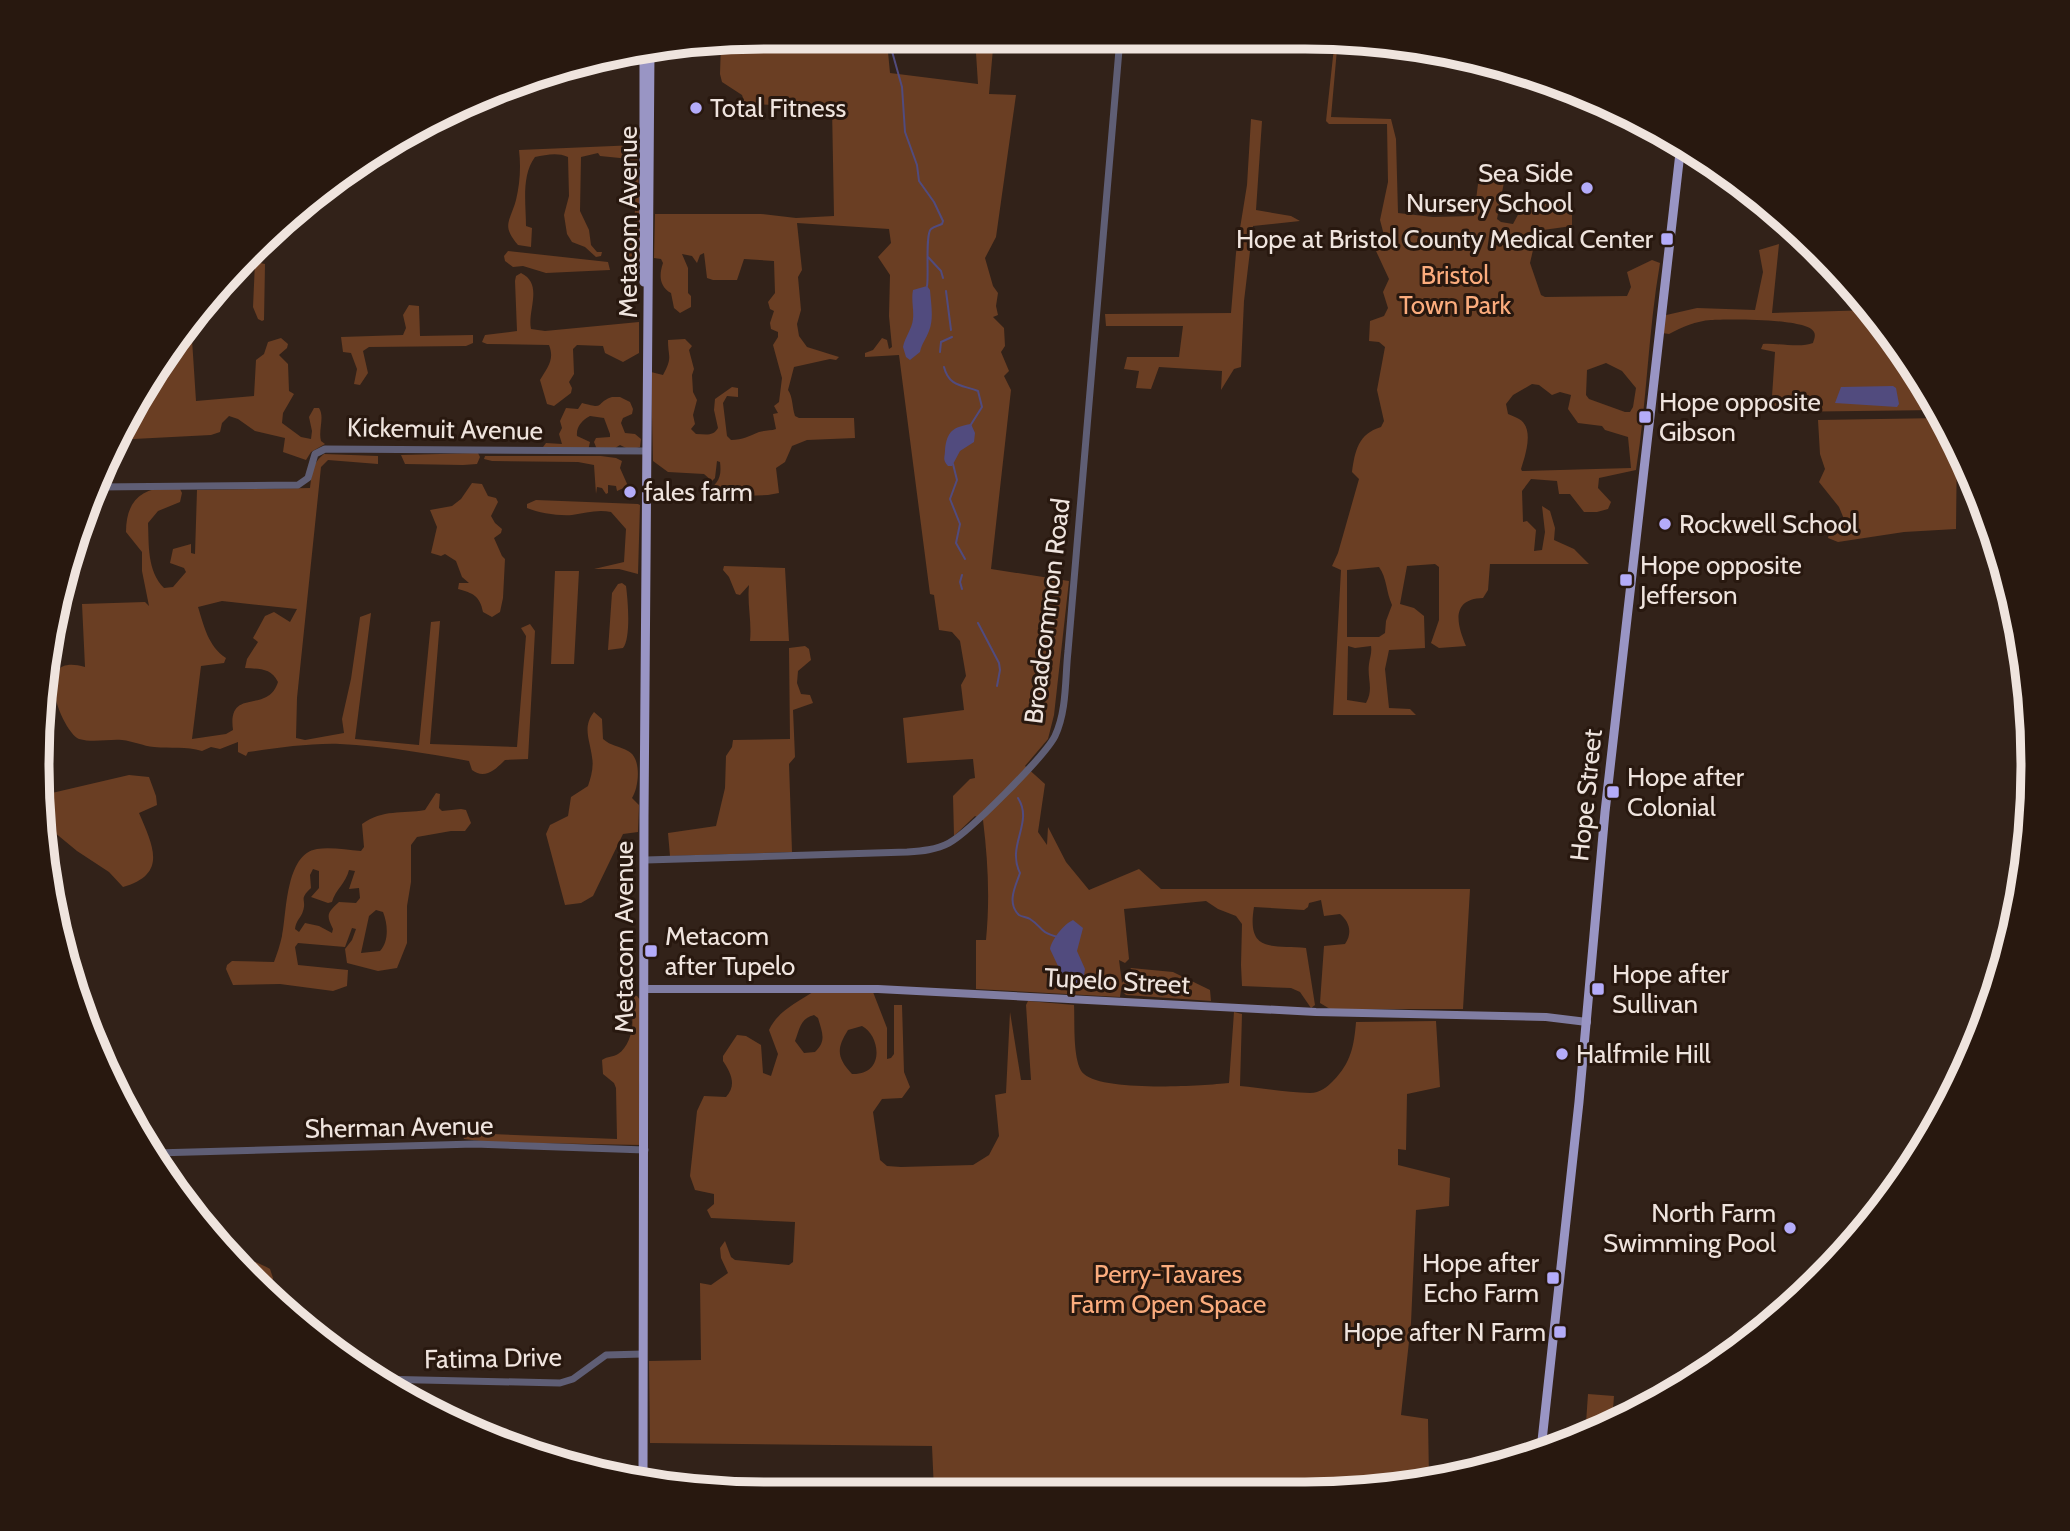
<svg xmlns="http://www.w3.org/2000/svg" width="2070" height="1531" font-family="Cabin,sans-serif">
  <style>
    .green { fill: #6a3e23; fill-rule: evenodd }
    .water { fill: #514b7e }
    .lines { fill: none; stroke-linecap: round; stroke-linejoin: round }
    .stream { stroke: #514b7e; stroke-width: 2 }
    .tertiary { stroke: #5f5e75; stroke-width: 7 }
    .secondary { stroke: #807da2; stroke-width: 8 }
    .primary { stroke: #9995c4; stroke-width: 9 }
    .poi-dot { fill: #b4acf9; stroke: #28180f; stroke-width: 2.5 }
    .labels { text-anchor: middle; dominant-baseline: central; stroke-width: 6; stroke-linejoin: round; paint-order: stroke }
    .poi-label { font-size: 26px; fill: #efe4de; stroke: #28180f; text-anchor: start }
    .street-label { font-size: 26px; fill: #efe4de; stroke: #28180f }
    .park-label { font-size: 26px; fill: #fbac7d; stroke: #28180f }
    .rim { fill: none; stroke: #efe4de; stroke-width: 9 }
  </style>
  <rect width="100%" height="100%" fill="#322219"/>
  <path class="green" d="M 766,37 L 910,37 L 910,43 L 888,52 L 890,73 L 978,84 L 976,53 L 949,46 L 949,37 L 994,37 L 989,94 L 1016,95 L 996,237 L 985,258 L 993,286 L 998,293 L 996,306 L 998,315 L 993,317 L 1004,328 L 1005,346 L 1001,352 L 1009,371 L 1004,376 L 1011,390 L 991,569 L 1069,581 L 1054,715 L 1048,739 L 1025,766 L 1045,784 L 1038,832 L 1047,845 L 1048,827 L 1066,862 L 1089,890 L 1139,869 L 1161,889 L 1470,889 L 1463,1009 L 1330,1009 L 1320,1003 L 1324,946 L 1345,944 C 1353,933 1349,921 1340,914 L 1324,916 L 1321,900 L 1309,903 L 1308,907 L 1304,910 L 1254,907 C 1246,955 1274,944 1306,948 L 1315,1005 L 1311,1008 L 1300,992 L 1291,988 L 1242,986 L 1241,965 L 1242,924 L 1236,916 L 1218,909 L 1206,901 L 1124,909 L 1129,959 L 1125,963 L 1119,960 L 1122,983 L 1131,968 L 1173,972 L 1210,990 L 1211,1001 L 1126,995 L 1121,990 L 1120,997 L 976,989 L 976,940 L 986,940 C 990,899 988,861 983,820 L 975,816 L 954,836 L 953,796 L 970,779 L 975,778 L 973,759 L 907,763 L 903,718 L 964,710 L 961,685 L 966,676 L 960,641 L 952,632 L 939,630 L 934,595 L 930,594 L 899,355 L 865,357 L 865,353 L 873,350 L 882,338 L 887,340 L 889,349 L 892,347 L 889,316 L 890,275 L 878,257 L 891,243 L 889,229 L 797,223 L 802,270 L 798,277 L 801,310 L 797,324 L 799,336 L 807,347 L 839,357 L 836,360 L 830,359 L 794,367 L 788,390 C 793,397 792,407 795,416 L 799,418 L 854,418 L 855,438 L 807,440 L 792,446 L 785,462 L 776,468 L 779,493 L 768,495 L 709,497 L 704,493 C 718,484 722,478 720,462 L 717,461 L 715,478 L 712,481 L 704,474 L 668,472 L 653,461 L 651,372 L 663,375 C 673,356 668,358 668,340 L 685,339 L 692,346 L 689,350 L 694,369 L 692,375 L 693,392 L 697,400 L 693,415 L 695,424 L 691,429 L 696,434 C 705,434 713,437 718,428 L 714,410 L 715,399 L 732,387 L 738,388 L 738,397 L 727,396 L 723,403 L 727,436 L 731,440 C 743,440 749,436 759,432 C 765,430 771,431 776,429 L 773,414 L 778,413 L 774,406 L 779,402 L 782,378 L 773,345 L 778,337 L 778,332 L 771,329 L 770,323 L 774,311 L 770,309 L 768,302 L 775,293 L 774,261 L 744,259 L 737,280 L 713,280 L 707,278 L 704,253 L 700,255 L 697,263 L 692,256 L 682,254 L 688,268 L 688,293 L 691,296 L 691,307 L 680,313 L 674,308 L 671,293 C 659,286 659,275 663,263 L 661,259 L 654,258 L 655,214 L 761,214 L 796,218 L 834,216 L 832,107 L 745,104 L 742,95 L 722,82 L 720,74 L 721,43 Z
    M 1335,38 L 1338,38 L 1331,117 L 1391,119 L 1396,139 L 1398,213 L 1433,217 L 1474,216 L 1478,184 L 1491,176 L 1501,178 L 1504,182 L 1497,219 L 1501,222 L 1513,224 L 1520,211 L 1542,204 L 1544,201 L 1554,202 L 1557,206 L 1565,200 L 1572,201 L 1572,226 L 1543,230 L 1536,237 L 1530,263 L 1541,295 L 1545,297 L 1627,296 L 1631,287 L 1627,272 L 1652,260 L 1660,263 C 1648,332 1647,402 1636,470 L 1599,478 L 1598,488 L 1611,502 L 1608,509 L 1597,512 L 1584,512 L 1570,494 L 1559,494 L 1557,481 L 1531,479 L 1522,491 L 1523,522 L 1527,521 L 1536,530 L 1534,551 L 1542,550 L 1545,532 L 1542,506 L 1550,511 L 1555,528 L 1554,540 L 1574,549 L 1589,564 L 1490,564 L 1488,590 L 1483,598 C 1450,599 1457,625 1466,646 L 1439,648 L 1431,643 L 1439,620 L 1439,567 L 1435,564 L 1407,566 L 1400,604 L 1414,608 L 1424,616 L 1425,648 L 1389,650 L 1385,669 L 1389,708 L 1410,709 L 1416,715 L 1333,715 L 1341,570 L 1332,566 L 1338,553 L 1359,479 L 1352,472 C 1355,451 1358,434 1381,427 L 1384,421 L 1377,390 L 1385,347 L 1379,342 L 1369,341 L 1370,321 L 1384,316 L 1388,308 L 1383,292 L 1389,279 L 1376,251 L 1385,239 L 1380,220 L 1388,182 L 1387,124 L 1329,124 L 1326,121 ZM 1606,363 L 1622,371 L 1636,388 L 1633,407 L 1630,412 L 1625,412 L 1589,399 L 1586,395 L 1587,370 ZM 1532,384 L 1539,385 L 1552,395 L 1560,392 L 1571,395 L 1568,409 L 1578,423 L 1602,426 L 1605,430 L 1628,437 L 1631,468 L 1522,471 L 1521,469 C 1525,456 1535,428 1519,419 C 1516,417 1512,416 1508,414 L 1506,404 L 1513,395 ZM 1379,567 C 1387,578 1386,592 1392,605 L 1386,621 L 1385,633 L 1379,637 L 1347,637 L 1347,570 ZM 1348,646 L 1355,648 L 1371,646 C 1372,653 1370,657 1369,664 C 1367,679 1374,689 1366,703 L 1347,700 Z
    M 1251,119 L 1262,121 L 1256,210 L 1291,216 L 1300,221 L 1253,226 L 1244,301 L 1241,367 L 1234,369 L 1221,390 L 1222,371 L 1159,367 L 1151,389 L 1136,388 L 1139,371 L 1124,369 L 1127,357 L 1179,357 L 1183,326 L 1106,326 L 1105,314 L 1231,313 L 1236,253 L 1247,185 Z
    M 637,145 L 642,262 L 625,258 C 637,235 638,183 630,159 L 600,156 L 598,153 L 581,157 L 580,211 L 589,230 L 591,245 L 597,252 L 602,252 L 601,256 L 596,257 L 585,247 L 572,242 L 567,234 L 564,215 L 569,196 L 568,157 C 557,152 546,155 535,157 C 521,176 526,204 526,226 L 532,228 L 531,247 L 518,245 C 501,225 510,222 516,200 C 520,184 521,166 519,150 Z
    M 1779,244 L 1772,313 L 1873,310 L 1883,322 L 1938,410 L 1773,412 L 1771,411 L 1775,352 L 1761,349 L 1763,344 C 1778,343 1801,348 1813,343 C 1814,339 1816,336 1814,332 C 1808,318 1727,319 1711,320 C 1696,321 1682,327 1669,334 L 1662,333 L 1662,316 L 1697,308 L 1755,310 L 1763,272 L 1759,250 Z
    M 508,251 L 608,262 L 610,270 L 546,273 L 523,266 L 513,267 L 505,261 L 504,256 Z
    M 255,262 L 265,264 L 264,320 L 262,321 L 258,319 L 253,307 Z
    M 521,273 C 544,284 527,311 531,329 L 545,331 L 639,322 L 639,353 L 623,362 L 605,353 L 603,346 L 577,345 L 573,349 L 574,374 L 569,382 L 572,388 L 571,393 L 554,406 L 547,404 L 540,380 C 547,368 555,360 549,345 L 487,344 L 482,342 L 485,335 L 517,331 L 515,281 L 516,276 Z
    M 409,305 L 419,306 L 420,336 L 473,335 L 473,343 L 466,346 L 369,347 L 363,351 L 368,373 L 360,385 L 354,384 L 357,369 L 351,353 L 343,352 L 341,337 L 403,335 L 406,328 L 403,315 Z
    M 191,324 L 196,401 L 254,396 L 256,360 L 264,354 L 268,342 L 281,338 L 288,344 L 287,348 L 279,355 L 288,364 L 289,391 L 294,394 L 283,413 L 282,423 L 301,437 L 311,439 L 312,431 L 309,417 L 314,408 L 319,408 C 325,417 318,430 321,441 L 325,444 L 311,452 L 306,460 L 283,452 L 285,438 L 255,431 L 238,419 L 229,416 L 222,423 L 220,432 L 211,435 L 114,440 Z
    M 612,397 L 620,397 L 630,402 L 633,409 L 632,414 L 623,418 L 621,423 L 625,433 L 635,434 L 641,439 L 640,447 L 630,450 L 620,445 L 612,450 L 598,452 L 594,442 L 596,438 L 610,437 L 610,434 L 604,418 L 590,416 C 582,420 576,427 577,436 L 590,442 L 588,451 L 545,453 L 543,447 L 546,443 L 562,444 L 559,434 L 562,428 L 560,421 L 566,408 L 578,409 L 582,403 C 607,410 594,403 612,397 Z
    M 1942,418 L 1957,442 L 1956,529 L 1904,532 L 1838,542 L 1828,538 L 1832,524 L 1844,519 L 1839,507 L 1819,482 L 1825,469 L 1820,454 L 1818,420 Z
    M 478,453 L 480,457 L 477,464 L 463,465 L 405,464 L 401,455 Z
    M 324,454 L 378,456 L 378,464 L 328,460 L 321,467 L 297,698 L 296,738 L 305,740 L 344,733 L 342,719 L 351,679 L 360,617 L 371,613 L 355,739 L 419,745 L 431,622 L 440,621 L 430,744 L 517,747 L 526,636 L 521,628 L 530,624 L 535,631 L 528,759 L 505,760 C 496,769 485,780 472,770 L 469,761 C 426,753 383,746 340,744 C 310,743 278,748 248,752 L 246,756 L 238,752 L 238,742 L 220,749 L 211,747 L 202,751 C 186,746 171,749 154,747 C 143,746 133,741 122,740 C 108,739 93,743 79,739 C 63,733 28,650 85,667 L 82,604 L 145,602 L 149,606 L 142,571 L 142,552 L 126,532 C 126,497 146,484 180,489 L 182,493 L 180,502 L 158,511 L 148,523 C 149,545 147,571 164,588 L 173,587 L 186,572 L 184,568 L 170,563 L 173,549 L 191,544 L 191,553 L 195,554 L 197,490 L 310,488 C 312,474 312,463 324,454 ZM 222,601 L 297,609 L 290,622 L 274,612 L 265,616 L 253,638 L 258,642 L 247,659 L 245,668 C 260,669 271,668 278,682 C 268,715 227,686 233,730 L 226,734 L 192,739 L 201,666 L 224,663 L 226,658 C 208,646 204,626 198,607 Z
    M 485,456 L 601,456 L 616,458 L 622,461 L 620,468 L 628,486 L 617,491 L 616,486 L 608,485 L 608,493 L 606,494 L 602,488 L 597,487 L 596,494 L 594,465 L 578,462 L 492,461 L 484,459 Z
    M 472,483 L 482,484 L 488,496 L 496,498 L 498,502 L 491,516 L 495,523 L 502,529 L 501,533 L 494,538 L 502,556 L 505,559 L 503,598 L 500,612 L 492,617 L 483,612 C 480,596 473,593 458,589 L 459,583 L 469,583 L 462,577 L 456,561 L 445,554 L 441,556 L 431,553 L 437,527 L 430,510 L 452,506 L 461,499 Z
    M 536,500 L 638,504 L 640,505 L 638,574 L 619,569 L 594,569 L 624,562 L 626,529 L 611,512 C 598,509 585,513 572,515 C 558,516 539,513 527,508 L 527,504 Z
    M 724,566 L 785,568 L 789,641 L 750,641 C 752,622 747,604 749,585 L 740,595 L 736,594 L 729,577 L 723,570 Z
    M 555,571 L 579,571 L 574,664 L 551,664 Z
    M 622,583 L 626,586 C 628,601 631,638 623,648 L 608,650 L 612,593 L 618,584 Z
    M 805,646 L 809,649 L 811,660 L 798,671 L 797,683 L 801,694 L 810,695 L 813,703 L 793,710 L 795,757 L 789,764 L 792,852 L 670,856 L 668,833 L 716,826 L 725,788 L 726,756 L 732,747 L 733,740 L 790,739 L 789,648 Z
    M 594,712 L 602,719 L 603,739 C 611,746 619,746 628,751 C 642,758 639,787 632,798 L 639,805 L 638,832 L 623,834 L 593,896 L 581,903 L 565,905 L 546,834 L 550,825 L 568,816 L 571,797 L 588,786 C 591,777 594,767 592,757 C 590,740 582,727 594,712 Z
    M 129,775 L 149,777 L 156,796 L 157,805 L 139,813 C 153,846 168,874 123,887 L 109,872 L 77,851 L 54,832 L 47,813 L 39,804 L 39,796 Z
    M 436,793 L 440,794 L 439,808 L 442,811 L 461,809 L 466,810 L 471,823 L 465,831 L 451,831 L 417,837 L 411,845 L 411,882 L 407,906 L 407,943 L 397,968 L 378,971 L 347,963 L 345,949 L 352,940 L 356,929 L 352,928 L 345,947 L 298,943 L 295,947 L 298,965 L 348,970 L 347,986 L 333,991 L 280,984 L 233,985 L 226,969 L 227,965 L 232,961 L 274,962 C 277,954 280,945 282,936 C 287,914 285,854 317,849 C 331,847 347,850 361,851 L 364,847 L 362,824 C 383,809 402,814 425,810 ZM 313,869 L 319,871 L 319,888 L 311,897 L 328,903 L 332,902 C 335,890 346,883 349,870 L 355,871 L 349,889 L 359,888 L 360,898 L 356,903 L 339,902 C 327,913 326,915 333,929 L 332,933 L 319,926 L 305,923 L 299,932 L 295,929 C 296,920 301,918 303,911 C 307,899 298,900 311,888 L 310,875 ZM 376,910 L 383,912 C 388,924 389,942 380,951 L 361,953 L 369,916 Z
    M 813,992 L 873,992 L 887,1028 L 887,1059 L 891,1058 L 894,1054 L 894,1005 L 902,1005 L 904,1072 L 910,1087 L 902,1098 L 882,1099 L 873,1112 L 880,1160 L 887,1166 L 901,1167 L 973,1165 L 989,1155 L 999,1136 L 995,1095 L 1006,1093 L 1010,1012 L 1021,1080 L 1031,1080 L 1026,1005 L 1028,1001 L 1074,1005 C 1075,1020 1072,1064 1084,1074 C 1104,1092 1201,1086 1229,1083 L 1234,1012 L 1242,1014 L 1240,1086 C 1263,1088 1287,1093 1310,1093 C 1320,1093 1327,1087 1333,1081 C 1351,1063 1354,1046 1356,1022 L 1436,1021 L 1440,1087 L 1407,1094 L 1406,1150 L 1398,1149 L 1398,1165 L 1450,1178 L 1449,1206 L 1416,1210 L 1411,1323 L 1401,1415 L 1428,1419 L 1429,1480 L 1400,1488 L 934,1491 L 932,1446 L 650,1443 L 649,1361 L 701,1360 L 700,1283 L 711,1285 L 728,1273 L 721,1258 L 720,1248 L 725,1241 L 731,1257 L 735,1260 L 789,1265 L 793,1262 L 795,1222 L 711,1218 L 707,1210 L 714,1204 L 714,1194 L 695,1190 L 690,1176 L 697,1111 L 704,1096 L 726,1097 C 737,1085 731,1073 723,1061 L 723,1056 L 737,1035 L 746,1036 L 761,1045 L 763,1073 L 771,1076 L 778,1054 L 769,1030 C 778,1011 796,1003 813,992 ZM 814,1015 L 818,1018 C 822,1032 827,1041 815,1052 L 804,1053 L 795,1041 C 800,1028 800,1019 814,1015 ZM 862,1026 C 880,1035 886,1075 852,1074 C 837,1058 836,1049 848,1030 Z
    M 628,994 L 637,996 L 640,1000 L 643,1067 L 639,1086 L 641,1145 L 489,1142 L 464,1139 L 462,1135 L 466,1133 L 617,1139 L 616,1088 L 614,1083 L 603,1074 L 602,1060 C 608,1056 613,1057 618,1054 C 629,1047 634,1028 632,1017 C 631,1008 626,1003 628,994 Z
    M 207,1230 C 220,1233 224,1243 234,1251 C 242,1258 260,1263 270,1269 L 273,1278 L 267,1294 Z
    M 1588,1394 L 1614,1396 L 1612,1422 L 1607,1425 L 1586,1423 Z"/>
  <path class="water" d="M 927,286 L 930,290 C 931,303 934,319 929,331 C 926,339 922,343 920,352 L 910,360 L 906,357 L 903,347 C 905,337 912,329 913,319 C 914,309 911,300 913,290 Z
    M 1893,386 L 1896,388 L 1899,404 L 1897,407 L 1835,403 L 1841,387 Z
    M 971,424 L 975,433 L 974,442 L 960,451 L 952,466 L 948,466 C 942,459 945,458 945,450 C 947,431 953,427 971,424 Z
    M 1073,920 L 1083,928 L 1077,951 L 1085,969 L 1083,982 L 1074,986 L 1065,981 L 1050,949 C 1052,939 1064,924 1073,920 Z"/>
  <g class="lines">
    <path class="stream" d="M 888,37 L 902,87 L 905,132 L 917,165 L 919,181 L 934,202 L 943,221 L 942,224 C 938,226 934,226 931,229 C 925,234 929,277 927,286
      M 928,257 L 941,271 L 943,278
      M 946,291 L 951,330
      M 940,352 L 941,342 L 952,337
      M 944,367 C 949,387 963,385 978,391 L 982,407 L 970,426
      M 953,464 L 957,480 L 950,499 L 960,524 L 956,543 L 965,559
      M 962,589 L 960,582 L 962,575
      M 978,623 L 999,663 L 1000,670 L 997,686
      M 1018,798 C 1034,823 1006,845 1020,873 C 1016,885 1006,903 1019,915 C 1022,917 1027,917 1030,919 C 1044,928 1037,931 1058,937"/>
    <path class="tertiary" d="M 97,487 L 298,485 L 308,478 L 315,454 L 325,449 L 647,451
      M 646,860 L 907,852 C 921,851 936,850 949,843 C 969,832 1045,756 1055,736 C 1067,711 1065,678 1068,651 L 1120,38
      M 155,1153 L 474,1144 L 645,1150
      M 377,1379 L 560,1383 L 573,1379 L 606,1355 L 643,1354"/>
    <path class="secondary" d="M 645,989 L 878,989 L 1316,1012 L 1546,1017 L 1587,1022"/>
    <path class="primary" d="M 644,282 L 644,53
      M 1541,1450 L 1579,1102 L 1605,812 L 1681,144
      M 643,1480 L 644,816 L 650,52"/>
  </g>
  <g class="poi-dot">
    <circle cx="696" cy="108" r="7"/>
    <circle cx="1587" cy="188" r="7"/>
    <rect x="1660" y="232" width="14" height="14" rx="3.5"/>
    <rect x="1638" y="410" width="14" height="14" rx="3.5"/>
    <circle cx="630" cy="492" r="7"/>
    <circle cx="1665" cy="524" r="7"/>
    <rect x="1619" y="573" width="14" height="14" rx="3.5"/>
    <rect x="1606" y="785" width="14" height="14" rx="3.5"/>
    <rect x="644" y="944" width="14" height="14" rx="3.5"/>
    <rect x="1591" y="982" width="14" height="14" rx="3.5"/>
    <circle cx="1562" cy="1054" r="7"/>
    <circle cx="1790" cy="1228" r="7"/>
    <rect x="1546" y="1271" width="14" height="14" rx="3.5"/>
    <rect x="1553" y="1325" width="14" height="14" rx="3.5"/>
  </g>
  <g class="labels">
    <g class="poi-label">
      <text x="710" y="108">Total Fitness</text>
      <text x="1573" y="173" text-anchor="end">Sea Side<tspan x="1573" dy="30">Nursery School</tspan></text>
      <text x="1653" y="239" text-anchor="end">Hope at Bristol County Medical Center</text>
      <text x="1659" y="402">Hope opposite<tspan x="1659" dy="30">Gibson</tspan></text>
      <text x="644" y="492">fales farm</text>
      <text x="1679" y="524">Rockwell School</text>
      <text x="1640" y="565">Hope opposite<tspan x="1640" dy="30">Jefferson</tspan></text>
      <text x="1627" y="777">Hope after<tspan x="1627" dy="30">Colonial</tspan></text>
      <text x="665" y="936">Metacom<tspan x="665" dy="30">after Tupelo</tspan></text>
      <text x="1612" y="974">Hope after<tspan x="1612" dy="30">Sullivan</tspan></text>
      <text x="1576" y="1054">Halfmile Hill</text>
      <text x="1776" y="1213" text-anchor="end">North Farm<tspan x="1776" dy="30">Swimming Pool</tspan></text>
      <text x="1539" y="1263" text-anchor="end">Hope after<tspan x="1539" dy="30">Echo Farm</tspan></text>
      <text x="1546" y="1332" text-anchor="end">Hope after N Farm</text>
    </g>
    <g class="street-label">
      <text transform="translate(628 222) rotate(-90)">Metacom Avenue</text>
      <text transform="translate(445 429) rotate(1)">Kickemuit Avenue</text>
      <text transform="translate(1047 611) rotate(-83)">Broadcommon Road</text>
      <text transform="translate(1586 795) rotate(-84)">Hope Street</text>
      <text transform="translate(624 937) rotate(-90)">Metacom Avenue</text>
      <text transform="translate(1117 981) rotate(3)">Tupelo Street</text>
      <text transform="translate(399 1127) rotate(-1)">Sherman Avenue</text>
      <text transform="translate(493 1358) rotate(-1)">Fatima Drive</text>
    </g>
    <g class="park-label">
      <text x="1455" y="275">Bristol<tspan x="1455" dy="30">Town Park</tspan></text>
      <text x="1168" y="1274">Perry-Tavares<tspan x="1168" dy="30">Farm Open Space</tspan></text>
    </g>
  </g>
  <path d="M0 0H2070V1531H0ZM765 49H1305A716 716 0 0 1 2021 765V766A716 716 0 0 1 1305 1482H765A716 716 0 0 1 49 766V765A716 716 0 0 1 765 49Z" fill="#28180f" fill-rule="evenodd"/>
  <path class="rim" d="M765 49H1305A716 716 0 0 1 2021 765V766A716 716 0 0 1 1305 1482H765A716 716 0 0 1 49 766V765A716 716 0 0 1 765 49Z"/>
</svg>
